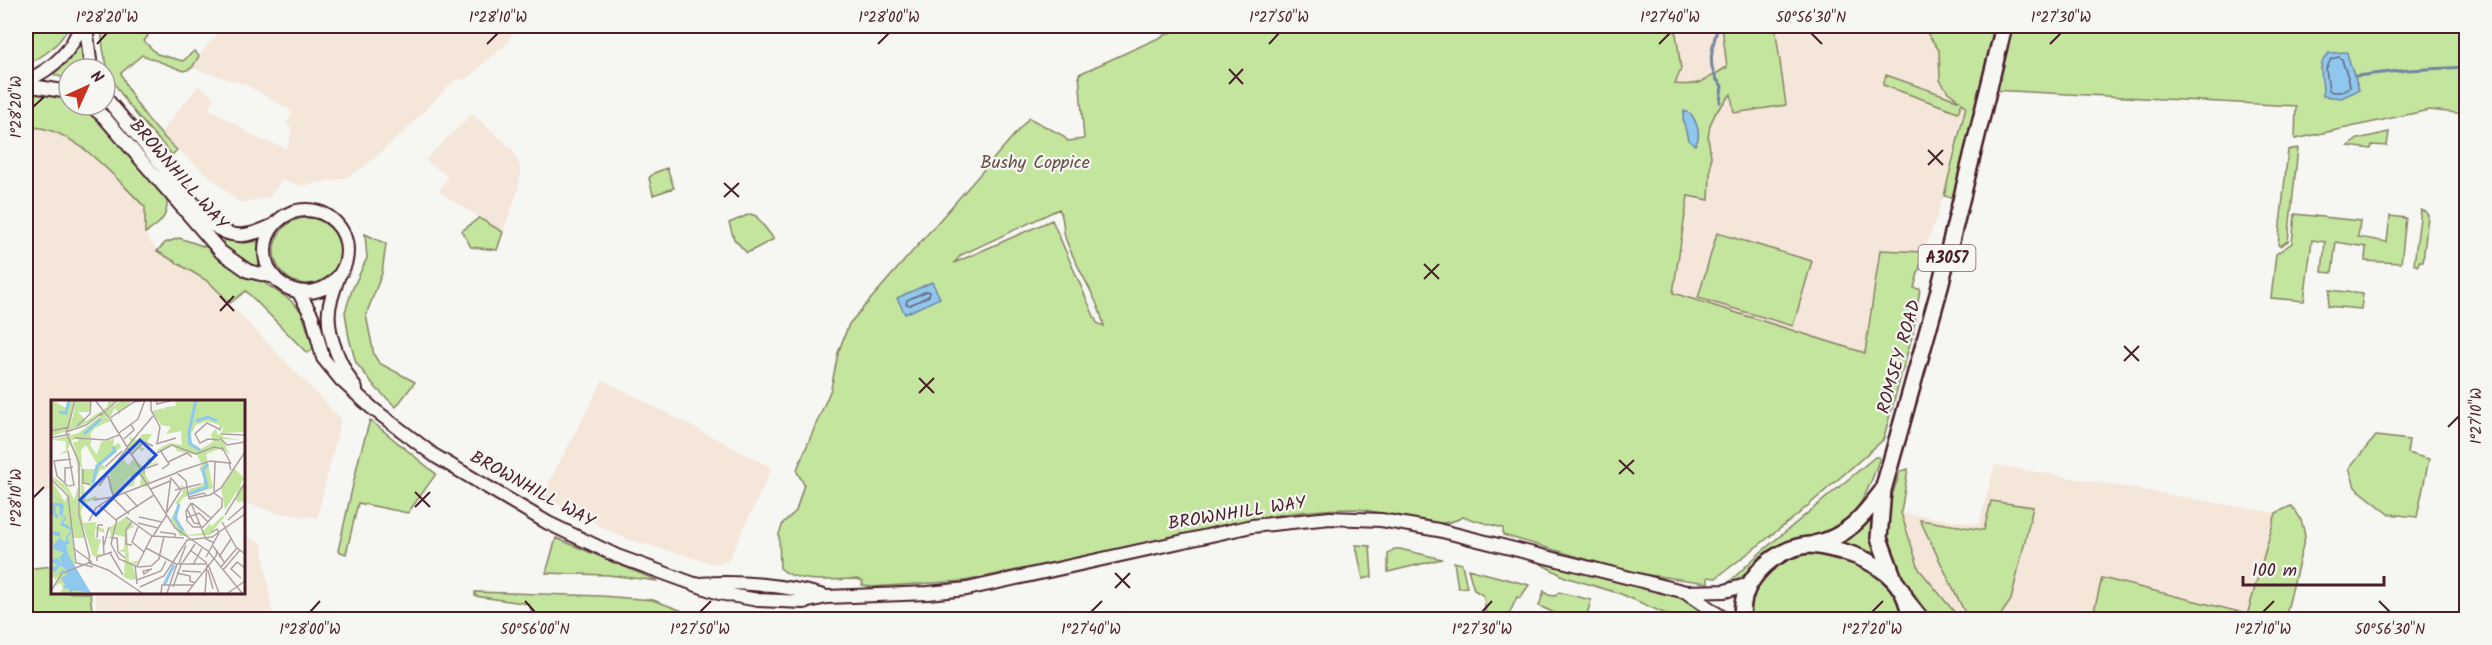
<svg xmlns="http://www.w3.org/2000/svg" width="2492" height="645" font-family="Kalam,sans-serif">
  <style>
    .built { fill: #f4e6d9 }
    .green { fill: #c3e59e; stroke: #868264; stroke-width: 1.5; fill-rule: evenodd }
    .water { fill: #8fc8ee; stroke: #7384a0; stroke-width: 1.5 }
    .lines { fill: none; stroke-linecap: round; stroke-linejoin: round }
    .shore { stroke: #666379; stroke-width: 1.5 }
    .stream { stroke: #7384a0; stroke-width: 3 }
    .minor-casing { stroke: #4a1f2b; stroke-width: 16 }
    .major-casing { stroke: #4a1f2b; stroke-width: 20 }
    .minor { stroke: #f6f6f2; stroke-width: 12 }
    .major { stroke: #f6f6f2; stroke-width: 15 }
    .ticks { fill: none; stroke: #4a1f2b; stroke-width: 2 }
    .labels { text-anchor: middle; dominant-baseline: central; stroke-width: 4.5; stroke-linejoin: round; paint-order: stroke }
    .shield { fill: #f6f6f2; stroke: #7e6067; stroke-width: 1.5 }
    .shield-label { font-size: 16px; font-weight: bold; fill: #4a1f2b }
    .park-label { font-size: 18px; fill: #685048; stroke: #f6f6f2 }
    .street-label { font-size: 18px; fill: #4a1f2b; stroke: #f6f6f2 }
    .inset-river { fill: none; stroke: #8fc8ee; stroke-width: 3 }
    .inset-road { fill: none; stroke: #b1a0a2; stroke-width: 1.5 }
    .view { fill: #1d4ed8; fill-opacity: 0.15; stroke: #1d4ed8; stroke-width: 3 }
    .inset-edge { fill: none; stroke: #4a1f2b; stroke-width: 3 }
    .neatline { fill: none; stroke: #4a1f2b; stroke-width: 2 }
    .ticks-label { font-size: 15px; text-anchor: middle; fill: #4a1f2b }
  </style>
  <rect width="100%" height="100%" fill="#f6f6f2"/>
  <filter id="ink" filterUnits="userSpaceOnUse"><feTurbulence type="fractalNoise" baseFrequency=".0167" numOctaves="2"/><feDisplacementMap in="SourceGraphic" scale="12" xChannelSelector="R" yChannelSelector="G"/><feConvolveMatrix kernelMatrix="1 2 1 2 8 2 1 2 1" color-interpolation-filters="sRGB"/></filter>
  <g filter="url(#ink)">
    <path class="built" d="M 226,26 L 519,26 L 504,46 L 466,79 L 454,80 L 407,129 L 365,166 L 345,178 L 302,186 L 281,180 L 270,197 L 240,203 L 160,134 L 198,86 L 214,97 L 209,108 L 259,139 L 287,148 L 292,128 L 286,124 L 293,112 L 247,85 L 192,68 L 207,45 Z
      M 1675,26 L 1990,26 L 1960,125 L 1942,201 L 1924,252 L 1880,250 L 1877,257 L 1874,296 L 1865,353 L 1672,293 L 1680,257 L 1693,160 L 1669,101 L 1681,69 Z
      M 472,114 L 512,149 L 517,158 L 521,173 L 518,190 L 503,232 L 439,192 L 448,177 L 425,160 Z
      M 31,126 L 60,132 L 95,159 L 145,207 L 145,233 L 157,251 L 209,282 L 341,419 L 317,518 L 274,512 L 243,502 L 243,402 L 52,402 L 52,491 L 26,495 L 26,127 Z
      M 603,380 L 772,468 L 728,562 L 716,564 L 626,539 L 542,496 Z
      M 1995,465 L 2276,513 L 2246,619 L 1960,620 L 1919,569 L 1901,513 L 1979,524 Z
      M 243,535 L 262,543 L 273,619 L 98,619 L 95,593 L 243,592 Z"/>
    <path class="green" d="M 26,26 L 69,26 C 60,45 44,56 26,65 Z
      M 102,26 L 150,26 L 144,31 L 148,36 L 144,41 L 157,54 L 183,61 L 194,51 L 199,56 L 192,68 L 184,71 L 142,55 L 121,73 C 133,104 153,128 177,150 L 172,155 C 137,114 99,83 102,26 Z
      M 1185,26 L 1675,26 L 1681,69 L 1675,84 C 1701,87 1706,79 1727,67 L 1722,26 L 1775,26 L 1786,105 L 1734,113 L 1731,94 L 1716,112 L 1710,125 L 1708,138 L 1711,156 L 1709,200 L 1688,196 L 1673,293 L 1865,353 L 1880,250 L 1924,252 L 1914,288 L 1920,289 L 1913,333 L 1883,440 L 1795,517 L 1716,578 L 1708,577 L 1708,583 L 1634,573 L 1503,535 L 1503,528 L 1463,517 C 1430,535 1390,510 1355,509 C 1314,509 1271,514 1232,525 L 964,581 L 871,587 L 862,585 L 863,581 L 857,579 C 833,579 798,585 780,568 L 779,534 L 783,523 L 796,511 L 804,484 L 797,472 L 798,467 L 831,389 L 838,353 L 849,324 L 1029,118 L 1062,135 L 1068,141 L 1084,139 L 1079,74 ZM 1059,209 C 1065,218 1062,230 1066,240 C 1077,270 1097,295 1104,326 L 1097,323 L 1052,220 L 954,263 L 961,255 Z
      M 1922,26 L 1996,26 L 1970,125 L 1954,198 L 1944,196 L 1966,106 L 1962,103 L 1958,112 L 1883,85 L 1886,75 L 1960,101 L 1948,92 L 1940,80 L 1939,50 Z
      M 2009,26 L 2466,26 L 2466,114 L 2429,110 L 2295,139 L 2296,106 L 1991,90 Z
      M 82,41 L 89,69 L 69,69 L 69,80 L 55,75 L 55,72 L 69,60 Z
      M 26,92 L 43,93 L 69,99 L 69,105 L 80,105 C 95,116 166,187 167,201 C 168,217 158,226 145,233 L 145,207 C 114,177 72,124 26,127 Z
      M 2389,132 L 2387,146 L 2372,145 L 2371,149 L 2348,146 L 2358,139 Z
      M 2298,148 L 2288,241 L 2280,246 L 2278,245 L 2288,150 Z
      M 667,168 L 674,188 L 653,195 L 649,178 L 654,173 Z
      M 2421,210 L 2426,212 L 2428,216 L 2423,262 L 2420,261 L 2417,266 L 2414,264 Z
      M 750,214 L 756,216 L 774,239 L 747,253 L 734,239 L 729,223 Z
      M 2295,214 L 2360,221 L 2358,237 L 2387,242 L 2390,216 L 2406,218 L 2401,263 L 2365,261 L 2366,247 L 2336,242 L 2332,273 L 2322,272 L 2325,242 L 2312,240 L 2304,301 L 2271,298 L 2276,254 L 2292,243 Z
      M 479,218 L 503,232 L 497,250 L 471,247 L 462,231 Z
      M274 251a33 33 0 1 1 66 0a33 33 0 1 1-66 0Z
      M 1717,233 L 1812,261 L 1793,326 L 1698,298 Z
      M 365,234 L 386,244 L 382,273 L 366,315 L 374,355 L 379,363 L 415,382 L 396,407 L 377,389 L 356,363 L 349,338 L 345,312 L 352,290 L 367,258 Z
      M 179,238 L 212,249 L 289,299 L 301,311 L 314,349 L 307,353 L 246,291 L 230,303 L 209,282 L 157,251 L 165,243 Z
      M 225,240 L 245,243 L 258,241 L 259,267 C 244,263 234,256 223,244 Z
      M 2330,290 L 2363,294 L 2361,309 L 2328,306 Z
      M 370,420 L 436,474 L 408,513 L 358,503 L 346,554 L 338,551 L 359,458 Z
      M 2376,436 L 2409,440 L 2407,453 L 2429,459 L 2417,517 L 2389,514 L 2355,487 L 2349,468 Z
      M 1875,457 L 1879,457 L 1879,460 C 1865,502 1854,524 1810,538 C 1799,542 1789,539 1779,546 C 1761,557 1749,577 1727,584 L 1761,552 Z
      M 1908,469 L 1901,513 L 1919,569 L 1960,619 L 1932,619 C 1920,605 1888,556 1885,539 C 1883,517 1894,492 1900,471 Z
      M 1991,501 L 2033,507 L 2011,600 L 1998,619 L 1981,619 L 1966,615 L 1920,520 L 1984,530 Z
      M 2291,506 C 2301,516 2303,524 2305,537 L 2285,619 L 2246,619 L 2276,513 Z
      M 1871,513 L 1873,516 L 1876,550 C 1865,557 1852,548 1841,544 Z
      M 556,538 L 658,581 L 608,575 L 546,573 Z
      M 1356,545 L 1370,546 L 1372,577 L 1363,579 Z
      M 1394,549 L 1400,549 L 1442,559 L 1388,572 L 1388,554 Z
      M 1815,552 L 1850,559 L 1892,584 L 1905,620 L 1748,620 C 1749,613 1748,606 1749,600 C 1756,570 1787,553 1815,552 Z
      M 1540,557 C 1592,572 1677,588 1720,619 L 1677,619 L 1621,594 L 1565,577 L 1541,564 Z
      M 1454,562 L 1462,564 L 1467,587 L 1458,588 Z
      M 52,566 L 52,592 L 90,593 L 93,619 L 26,619 L 26,569 Z
      M 1468,569 L 1529,585 L 1520,598 L 1517,597 L 1507,619 L 1486,619 L 1484,596 L 1474,590 Z
      M 2102,578 L 2244,613 L 2243,619 L 2092,619 Z
      M 1544,591 L 1548,595 L 1555,596 L 1559,592 L 1591,600 L 1586,619 L 1568,619 L 1539,606 Z
      M 475,592 L 601,596 L 653,600 L 688,613 L 686,620 L 619,620 L 574,613 L 573,619 L 533,616 L 529,604 L 475,596 Z"/>
    <path class="water" d="M 2347,52 C 2349,66 2356,77 2359,90 L 2341,98 L 2323,96 C 2324,79 2315,65 2329,53 Z
      M 1684,111 L 1691,114 C 1697,123 1702,136 1695,145 L 1688,140 L 1683,119 Z
      M 932,282 L 940,298 L 905,314 L 897,298 Z"/>
    <g class="lines">
      <path class="shore" d="M 2339,57 L 2342,59 C 2344,69 2349,76 2350,87 L 2340,92 L 2332,92 L 2329,90 L 2326,69 L 2331,59 Z
        M 927,291 L 930,292 L 929,296 L 910,305 L 906,304 L 907,300 Z"/>
      <path class="stream" d="M 1718,26 C 1712,47 1705,69 1722,86 L 1720,102
        M 2356,76 L 2408,70 L 2466,67"/>
      <g class="minor-casing">
        <path id="minor" d="M 86,26 L 91,69
          M 26,81 C 50,70 72,52 80,26
          M 26,85 L 69,92
          M 105,97 L 210,223 C 233,241 249,237 274,225
          M 90,105 L 104,117 L 221,252 L 248,271 L 274,277
          M265 251a41 41 0 1 1 82 0a41 41 0 1 1-82 0Z
          M 338,278 C 335,288 330,299 329,310 C 326,336 342,368 356,389
          M 298,291 L 312,316 L 323,358 L 341,380 L 372,408 L 435,456 L 548,523 L 617,556 L 719,593 L 758,600 L 804,602 L 827,597 L 928,593 L 967,589 L 1252,526 L 1330,518 L 1381,520 L 1438,530 L 1686,592 L 1725,591 L 1750,584
          M 699,584 C 739,581 785,585 824,596
          M 1686,592 L 1726,620
          M 1907,599 L 1924,620"/>
      </g>
      <g class="major-casing">
        <path id="major" d="M 1814,544 C 1847,538 1864,515 1883,490
          M 1894,579 L 1879,538 L 1883,490 L 1938,294 L 2004,26
          M 1743,620 C 1737,582 1774,548 1809,545 C 1819,545 1831,549 1841,551 C 1875,561 1908,579 1910,620"/>
      </g>
      <use href="#minor" class="minor"/>
      <use href="#major" class="major"/>
    </g>
  </g>
  <path class="ticks" d="M 1811,33 L 1822,44M 97,44 L 107,33M 487,44 L 498,33M 878,44 L 889,33M 1269,44 L 1279,33M 1659,44 L 1670,33M 2050,44 L 2061,33M 1229,69 L 1243,84M 1229,84 L 1243,69M 33,107 L 44,97M 1928,150 L 1943,165M 1928,165 L 1943,150M 724,183 L 739,197M 724,197 L 739,183M 1424,264 L 1439,279M 1424,279 L 1439,264M 220,296 L 234,311M 220,311 L 234,296M 2124,346 L 2139,361M 2124,361 L 2139,346M 919,378 L 934,393M 919,393 L 934,378M 2448,427 L 2459,416M 1619,460 L 1634,474M 1619,474 L 1634,460M 415,492 L 430,507M 33,498 L 44,487M 415,507 L 430,492M 1115,573 L 1130,588M 1115,588 L 1130,573M 525,601 L 535,612M 2379,601 L 2390,612M 310,612 L 320,601M 700,612 L 711,601M 1091,612 L 1102,601M 1482,612 L 1492,601M 1872,612 L 1883,601M 2263,612 L 2274,601"/>
  <g class="labels">
    <rect class="shield" x="1918.5" y="245" width="57" height="26" rx="4.5"/>
    <g class="shield-label">
      <text x="1947" y="258">A3057</text>
    </g>
    <g class="park-label">
      <text x="1035" y="163">Bushy Coppice</text>
    </g>
    <g class="street-label">
      <text transform="translate(178 175) rotate(49)">BROWNHILL WAY</text>
      <text transform="translate(1900 357) rotate(-74)">ROMSEY ROAD</text>
      <text transform="translate(532 490) rotate(29)">BROWNHILL WAY</text>
      <text transform="translate(1237 514) rotate(-9)">BROWNHILL WAY</text>
    </g>
  </g>
  <g transform="translate(51 400)">
    <rect width="194" height="194" fill="#f6f6f2"/>
    <path d="M 0,0 L 15,8 L 17,0 L 23,0 L 19,29 L 25,0 L 40,0 L 38,12 L 27,12 L 35,21 L 56,7 L 58,0 L 67,0 L 41,21 L 0,37 ZM 70,0 L 80,0 L 77,7 L 69,10 L 69,15 L 64,8 L 59,17 L 53,15 L 56,18 L 63,19 L 44,28 L 39,34 L 41,39 L 37,39 L 41,41 L 39,45 L 46,55 L 50,42 L 63,39 L 62,46 L 68,43 L 70,47 L 51,64 L 55,69 L 49,70 L 41,87 L 32,83 L 35,100 L 44,96 L 48,99 L 33,102 L 30,112 L 32,123 L 46,122 L 44,126 L 53,129 L 53,133 L 44,129 L 44,139 L 50,139 L 46,154 L 54,154 L 45,157 L 42,156 L 29,117 L 30,69 L 22,42 L 27,42 L 27,38 L 20,41 L 26,55 L 28,65 L 29,81 L 28,117 L 34,138 L 23,138 L 21,132 L 24,164 L 20,166 L 29,180 L 26,176 L 18,173 L 19,167 L 17,170 L 18,174 L 29,181 L 34,193 L 8,193 L 12,189 L 10,183 L 5,186 L 9,176 L 4,180 L 3,177 L 0,179 L 0,79 L 14,102 L 17,94 L 0,77 L 0,71 L 2,77 L 17,87 L 23,100 L 28,84 L 25,56 L 19,43 L 16,52 L 8,55 L 15,50 L 15,41 L 0,40 L 28,33 ZM 35,45 L 46,64 L 46,69 L 31,69 L 30,50 ZM 124,0 L 193,0 L 193,32 L 170,33 L 173,27 L 169,30 L 169,33 L 170,35 L 173,37 L 189,40 L 171,39 L 179,55 L 167,45 L 175,53 L 168,49 L 155,54 L 162,88 L 133,97 L 129,102 L 126,120 L 137,135 L 151,133 L 158,124 L 161,126 L 171,116 L 174,116 L 159,135 L 129,136 L 120,119 L 127,105 L 124,103 L 132,93 L 130,84 L 139,93 L 138,89 L 150,86 L 154,79 L 148,68 L 154,62 L 150,63 L 146,55 L 126,51 L 122,45 L 106,51 L 105,50 L 103,46 L 105,50 L 119,43 L 131,45 L 130,31 L 115,34 L 120,27 L 110,25 L 101,11 L 113,8 L 114,12 L 114,7 L 125,6 ZM 156,21 L 168,25 L 169,33 L 167,35 L 165,29 L 160,34 L 162,42 L 150,49 L 141,43 L 140,34 L 145,25 ZM 92,34 L 101,34 L 96,42 L 100,46 L 105,44 L 99,47 L 93,42 L 88,47 L 94,48 L 91,52 L 87,47 L 79,54 L 81,58 L 75,51 L 71,55 L 77,66 L 82,59 L 93,67 L 98,57 L 101,63 L 92,68 L 90,68 L 91,70 L 93,69 L 104,62 L 106,62 L 92,70 L 99,83 L 95,87 L 89,85 L 90,77 L 86,74 L 82,75 L 84,79 L 83,85 L 75,88 L 83,80 L 79,76 L 62,95 L 58,87 L 59,70 L 68,58 L 72,61 L 70,56 L 80,42 L 78,37 L 86,40 ZM 183,68 L 193,78 L 188,87 L 193,84 L 193,101 L 186,102 L 185,99 L 186,92 L 186,91 L 174,110 L 170,88 ZM 75,117 L 83,127 L 76,130 L 78,162 L 88,161 L 84,165 L 81,162 L 85,179 L 80,180 L 73,177 L 74,152 L 67,151 L 73,149 L 74,137 L 62,134 L 60,138 L 56,138 L 60,136 L 58,128 Z" fill="#c3e59e" fill-rule="evenodd"/>
    <path d="M 0,94 L 11,102 L 13,107 L 11,116 L 15,117 L 15,120 L 11,122 L 21,128 L 20,133 L 16,138 L 19,143 L 19,148 L 19,143 L 15,145 L 18,156 L 40,193 L 22,190 L 21,193 L 19,193 L 18,189 L 12,188 L 14,185 L 10,178 L 17,174 L 13,174 L 17,168 L 2,177 L 14,168 L 9,166 L 3,173 L 0,167 L 7,166 L 0,161 L 4,158 L 7,163 L 5,160 L 6,157 L 11,166 L 8,157 L 13,153 L 2,149 L 3,143 L 0,147 L 10,137 L 3,135 L 0,131 L 9,132 L 10,140 L 15,142 L 15,137 L 20,130 L 9,125 L 11,120 L 14,119 L 10,116 L 10,102 Z" fill="#8fc8ee"/>
    <path class="inset-river" d="M 145,0 L 138,32 L 139,44 L 149,50M 8,12 L 15,13 L 18,0M 145,21 L 157,17 L 166,21M 33,34 L 50,19M 42,83 L 46,66 L 64,51 L 62,47M 138,94 L 156,87 L 152,70 L 157,64M 128,104 L 124,118 L 132,131M 7,117 L 3,114 L 3,104 L 10,105 L 10,115M 113,185 L 123,165"/>
    <path class="inset-road" d="M 44,0 L 58,18M 100,0 L 100,10 L 109,27 L 106,44M 105,0 L 106,4 L 122,0M 49,16 L 67,0M 59,18 L 83,2 L 94,0M 59,19 L 89,68M 26,26 L 39,14 L 40,0M 0,31 L 18,27M 16,31 L 24,0M 68,33 L 87,19 L 94,0M 170,34 L 194,35M 0,38 L 19,34M 24,38 L 55,40 L 68,35M 169,38 L 176,45 L 194,42M 73,39 L 83,30 L 80,24M 168,40 L 157,39 L 149,43 L 144,34 L 156,23 L 170,30M 105,44 L 125,38M 76,47 L 102,16M 171,47 L 180,64M 109,50 L 118,64 L 111,69M 17,51 L 23,85 L 18,86M 106,53 L 121,45 L 145,54 L 163,47 L 173,49M 81,54 L 93,42 L 102,46M 117,62 L 136,53 L 141,57M 54,67 L 71,51M 32,69 L 32,83 L 39,84M 125,72 L 135,81 L 138,99M 126,72 L 159,61 L 178,63 L 180,70M 89,73 L 124,128 L 157,151 L 191,193M 93,74 L 93,69 L 107,64M 57,76 L 62,96M 0,79 L 17,96M 14,82 L 14,68 L 22,67M 17,86 L 6,76 L 3,61 L 20,59M 48,86 L 76,48M 100,89 L 119,81M 124,90 L 150,84M 73,92 L 87,107M 163,93 L 164,62M 103,95 L 66,119 L 60,144 L 68,159 L 87,167 L 100,166 L 109,158M 17,96 L 25,163 L 42,167M 61,97 L 78,114M 138,97 L 153,93 L 155,96M 138,99 L 159,95 L 170,88 L 194,52M 43,100 L 61,97 L 86,72M 140,103 L 135,111 L 136,121 L 142,127 L 152,127 L 171,107 L 171,99 L 163,93M 140,103 L 155,139 L 163,143M 141,103 L 161,119M 49,106 L 65,120M 136,109 L 143,123 L 149,124M 116,112 L 130,90 L 121,79M 174,115 L 194,83M 75,117 L 101,136 L 133,138M 88,117 L 111,122M 135,118 L 148,113 L 157,122M 177,120 L 193,106M 38,121 L 45,108 L 60,98 L 125,73M 171,122 L 185,147 L 194,154M 87,123 L 107,128M 87,127 L 81,142 L 93,152M 109,132 L 124,134 L 125,138M 52,136 L 53,155M 102,136 L 115,116 L 120,77M 46,138 L 47,125 L 52,125M 60,138 L 66,138 L 67,152 L 74,158M 53,145 L 58,127M 81,145 L 75,144 L 75,130 L 81,121M 162,146 L 174,163M 22,148 L 37,159M 95,148 L 125,164 L 156,164M 139,150 L 156,163M 59,153 L 72,175M 155,157 L 168,133 L 166,129 L 160,133M 168,157 L 180,139M 39,158 L 28,115 L 28,63 L 15,32 L 35,25 L 51,13M 108,158 L 113,137M 46,161 L 46,157 L 61,152M 132,162 L 144,144M 41,163 L 38,159 L 38,163 L 57,170 L 91,193M 128,163 L 135,145M 157,164 L 168,193M 84,165 L 86,184M 142,165 L 151,148M 86,166 L 101,136M 170,167 L 186,148M 99,170 L 93,174 L 92,171 L 101,169M 157,170 L 162,189M 172,170 L 189,150M 131,171 L 150,172M 126,173 L 139,176 L 139,181 L 144,183M 190,178 L 180,169 L 186,162 L 194,168M 86,180 L 110,171 L 115,161M 89,187 L 113,176 L 136,140 L 161,137 L 194,114M 122,187 L 131,162M 0,191 L 11,173 L 40,162M 110,193 L 111,185 L 142,185M 116,193 L 126,164M 136,193 L 165,156 L 166,150M 154,193 L 156,165M 177,193 L 194,181"/>
    <path class="view" d="M 89,40 L 105,55 L 45,115 L 29,100 Z"/>
    <rect width="194" height="194" class="inset-edge"/>
  </g>
  <rect width="2492" height="645" fill="none" stroke="#f6f6f2" stroke-width="66"/>
  <g transform="translate(87 87) rotate(45)"><circle r="28" fill="#f6f6f2" stroke="#b1a0a2" stroke-width="1.5"/>
  <path d="M0-4.5L10 22L0 15L-10 22Z" fill="#c8321e"/>
  <text y="-9" font-size="16" font-weight="bold" text-anchor="middle" fill="#4a1f2b">N</text>
  </g>
  <path d="M2243 576v9h141v-9" fill="none" stroke="#4a1f2b" stroke-width="3"/>
  <text x="2252" y="576" font-size="18" fill="#4a1f2b" stroke="#f6f6f2" stroke-width="4.5" paint-order="stroke">100 m</text>
  <rect x="33" y="33" width="2426" height="579" class="neatline"/>
  <g class="ticks-label">
    <text x="107" y="22">1°28'20"W</text>
    <text x="498" y="22">1°28'10"W</text>
    <text x="889" y="22">1°28'00"W</text>
    <text x="1279" y="22">1°27'50"W</text>
    <text x="1670" y="22">1°27'40"W</text>
    <text x="1811" y="22">50°56'30"N</text>
    <text x="2061" y="22">1°27'30"W</text>
    <text transform="translate(16 107) rotate(-90)" y="5">1°28'20"W</text>
    <text transform="translate(2476 416) rotate(-90)" y="5">1°27'10"W</text>
    <text transform="translate(16 498) rotate(-90)" y="5">1°28'10"W</text>
    <text x="310" y="634">1°28'00"W</text>
    <text x="535" y="634">50°56'00"N</text>
    <text x="700" y="634">1°27'50"W</text>
    <text x="1091" y="634">1°27'40"W</text>
    <text x="1482" y="634">1°27'30"W</text>
    <text x="1872" y="634">1°27'20"W</text>
    <text x="2263" y="634">1°27'10"W</text>
    <text x="2390" y="634">50°56'30"N</text>
  </g>
</svg>
